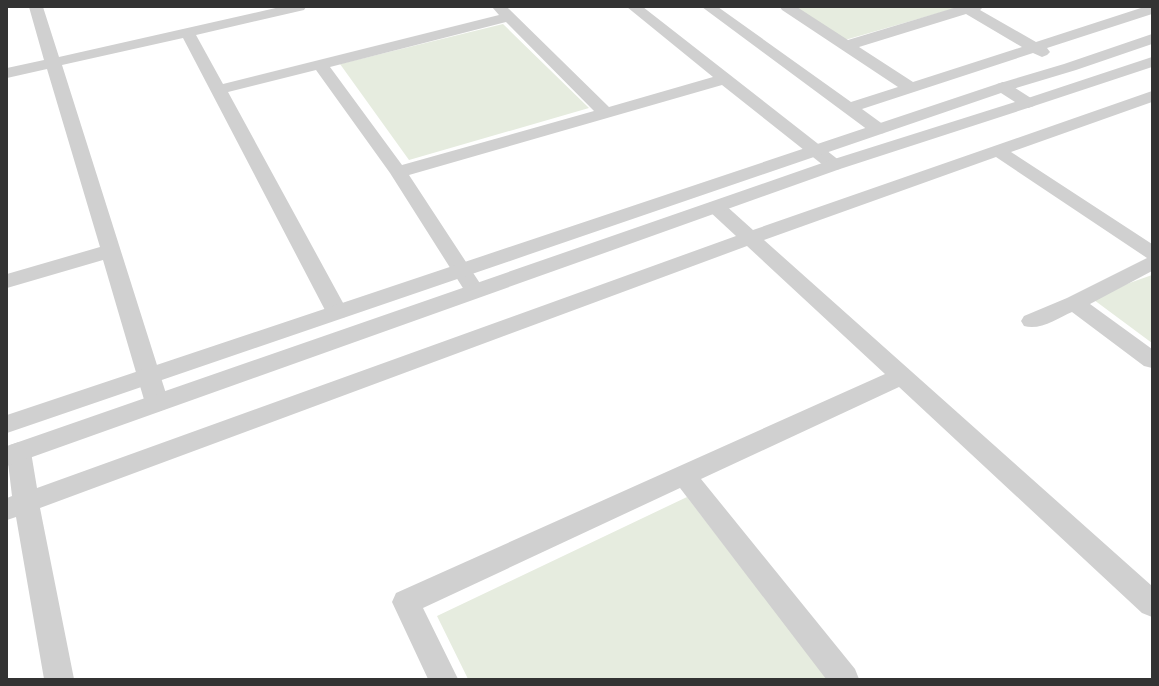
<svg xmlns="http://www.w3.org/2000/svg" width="1159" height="686" font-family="Montserrat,sans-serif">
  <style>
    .green { fill: #e6ecdf }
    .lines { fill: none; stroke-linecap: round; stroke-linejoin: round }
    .minor { fill: #d0d0d0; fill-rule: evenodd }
    .tertiary { fill: #d0d0d0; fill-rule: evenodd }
  </style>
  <rect width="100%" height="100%" fill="#fff"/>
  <path class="green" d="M 794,7 L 954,7 L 956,8 L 845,40 Z
    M 503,24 L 589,108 L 409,160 L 340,64 Z
    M 1152,275 L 1152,343 L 1090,297 Z
    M 687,497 L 828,679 L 468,679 L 437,616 Z"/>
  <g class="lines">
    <path class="minor" d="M 29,7 L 43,7 L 59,57 L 280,7 L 306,7 L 304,10 L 196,35 L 223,84 L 499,15 L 492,7 L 507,7 L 609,107 L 713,77 L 627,7 L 643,7 L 840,161 L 843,165 L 840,169 L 834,170 L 828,169 L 722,85 L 409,175 L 485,291 L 482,296 L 475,298 L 468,296 L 390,173 L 316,70 L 228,92 L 348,312 L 345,317 L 337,319 L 329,317 L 326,312 L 183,38 L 62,65 L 169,403 L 165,409 L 157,412 L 149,409 L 145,403 L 103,260 L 7,288 L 7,274 L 100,247 L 47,69 L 7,78 L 7,68 L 44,60 ZM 506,22 L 594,111 L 402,165 L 330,67 Z
      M 702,7 L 718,7 L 851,102 L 898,87 L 782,10 L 780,7 L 797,7 L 848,40 L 957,7 L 983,7 L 980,10 L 1036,42 L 1144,7 L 1152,7 L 1152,14 L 1047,48 L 1050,52 L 1047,55 L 1042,57 L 1033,53 L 862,109 L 884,125 L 887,129 L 884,133 L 878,134 L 872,133 ZM 966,14 L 1022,47 L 913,82 L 859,47 Z
      M 1152,34 L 1152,44 L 1076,70 L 1003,92 L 997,90 L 995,87 L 997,84 L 1064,64 Z
      M 1152,57 L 1152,67 L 1034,106 L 1028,108 L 1022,106 L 1020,103 L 1022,100 Z
      M 1152,91 L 1152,102 L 1011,152 L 1152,244 L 1152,271 L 1090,304 L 1152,349 L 1152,368 L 1144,366 L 1072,312 C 1058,318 1040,331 1024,326 L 1021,321 L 1024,316 L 1067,298 L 1147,258 L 996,157 L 764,240 L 1152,586 L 1152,617 L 1142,613 L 899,387 L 701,479 L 855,669 L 859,679 L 826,679 L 680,488 L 423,608 L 458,679 L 428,679 L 392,602 L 396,593 L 885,374 L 747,246 L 40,508 L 74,679 L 44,679 L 16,517 L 7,520 L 7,498 L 12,496 L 7,454 L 10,445 L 19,442 L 28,445 L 31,452 L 37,488 L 736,236 L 709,211 L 707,207 L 709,203 L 716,201 L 723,203 L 753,230 Z"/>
    <path class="tertiary" d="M 1003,82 L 1009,84 L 1034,100 L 1036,103 L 1034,106 L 840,169 L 7,466 L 7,446 L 828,161 L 1015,102 L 1001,93 L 7,433 L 7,415 Z"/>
  </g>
  <rect width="1159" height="686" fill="none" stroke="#333333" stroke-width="16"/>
</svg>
